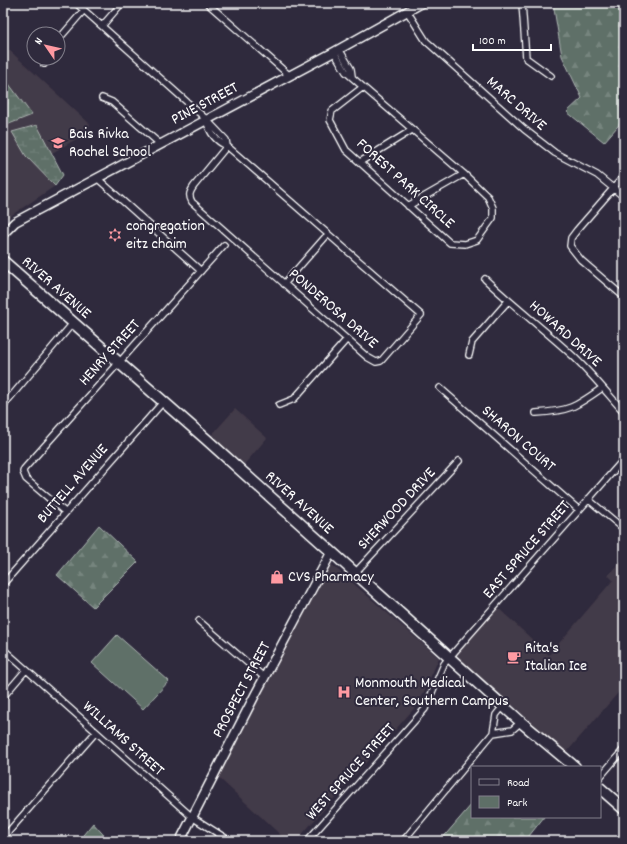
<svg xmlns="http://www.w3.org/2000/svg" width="627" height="844" font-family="Dekko,sans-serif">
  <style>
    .built { fill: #433a48 }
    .green { fill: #5e6f67; stroke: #aeb7b3 }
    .forest { fill: url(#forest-firs); stroke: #aeb7b3 }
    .wetland { fill: url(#wetland-marsh); stroke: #aeb7b3 }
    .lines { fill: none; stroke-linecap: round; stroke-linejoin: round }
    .street-casing { stroke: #fff; stroke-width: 8 }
    .secondary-casing { stroke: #fff; stroke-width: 11 }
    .highway-casing { stroke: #fff; stroke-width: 13 }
    .street { stroke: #2f2a3d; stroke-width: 5.5 }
    .secondary { stroke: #2f2a3d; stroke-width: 8 }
    .highway { stroke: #2f2a3d; stroke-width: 10 }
    .labels { text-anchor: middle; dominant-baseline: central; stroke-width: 4; stroke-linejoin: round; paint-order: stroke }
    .street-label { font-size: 16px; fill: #fff; stroke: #2f2a3d }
    .poi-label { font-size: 16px; fill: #fff; stroke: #2f2a3d; text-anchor: start }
  </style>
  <defs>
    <pattern id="forest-firs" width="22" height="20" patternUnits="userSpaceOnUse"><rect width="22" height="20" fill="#5e6f67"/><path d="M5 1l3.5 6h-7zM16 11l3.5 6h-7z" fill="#76857e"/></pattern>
    <pattern id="wetland-marsh" width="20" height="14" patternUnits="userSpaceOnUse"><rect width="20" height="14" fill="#5e6f67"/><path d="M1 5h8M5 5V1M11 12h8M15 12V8" fill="none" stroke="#76857e"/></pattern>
  </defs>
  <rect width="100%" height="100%" fill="#2f2a3d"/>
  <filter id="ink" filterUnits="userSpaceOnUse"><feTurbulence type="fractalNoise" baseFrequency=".025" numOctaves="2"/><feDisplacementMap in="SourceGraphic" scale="8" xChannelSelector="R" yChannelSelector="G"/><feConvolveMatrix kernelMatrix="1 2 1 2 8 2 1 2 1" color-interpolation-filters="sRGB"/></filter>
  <g filter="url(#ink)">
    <path class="built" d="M 9,50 L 90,124 L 87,133 L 52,153 L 37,125 L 12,132 L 26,156 L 55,186 L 3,221 L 3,121 L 9,124 L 31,115 L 3,76 L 3,57 Z
      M 235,409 L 267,438 L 241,468 L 208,439 Z
      M 623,559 L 624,686 L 566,753 L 456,655 L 497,607 L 549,655 L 613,580 L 608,575 Z
      M 331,564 L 439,658 L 419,703 L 296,841 L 287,841 L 218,777 Z"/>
    <path class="green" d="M 117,635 L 169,681 L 143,709 L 92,663 Z"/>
    <path class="forest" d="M 553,3 L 624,3 L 624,119 L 604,142 L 567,112 L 582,98 L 562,56 Z
      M 99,525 L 138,562 L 93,607 L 57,575 Z
      M 472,804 L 472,817 L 544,817 L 525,841 L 440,841 Z
      M 93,823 L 109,841 L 79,840 Z"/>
    <path class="wetland" d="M 3,76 L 32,115 L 9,124 L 3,121 Z
      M 37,125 L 63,175 L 55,186 L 26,156 L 12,132 Z"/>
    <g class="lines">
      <g class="street-casing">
        <path id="street" d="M 76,3 L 206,119
          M 207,3 L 290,76
          M 522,3 L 526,58 L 551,76
          M 407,11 L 426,41 L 524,129 L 555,153 L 597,175 L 624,197
          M 102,26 L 122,3
          M 58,40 L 84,10
          M 339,49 L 351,69 L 352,76
          M 334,52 L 346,72 L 363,87 L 464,174 L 488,197 L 493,208 L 493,218 L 477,240 L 465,244 L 450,243 L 346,150 L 330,120 L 332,111 L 363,87
          M 44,64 L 45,58
          M 102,98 L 112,102 L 160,144
          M 227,146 L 421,315 L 381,361 L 376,362 L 367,357 L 192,202 C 188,195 190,192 194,186 L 227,146 L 226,140 L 206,119 C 209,132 215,141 227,146
          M 360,162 L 412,130
          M 624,176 L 577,230 L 571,238 L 570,246 L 581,260 L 624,297
          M 97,178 L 201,271
          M 408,206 L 464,174
          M 485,279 C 513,306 544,329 573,356 C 591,373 607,393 624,412
          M 284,284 L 328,234
          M 469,355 L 472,342 L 508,301
          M 440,388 L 579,510
          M 279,405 L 294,399 L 347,339
          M 3,406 L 73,323
          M 536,413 C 570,411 575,407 602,388
          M 588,499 L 624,529
          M 65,512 L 26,479 L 23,472 L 24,469 L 224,245
          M 354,574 L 459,461
          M 3,584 L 163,402
          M 199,621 L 265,678
          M 3,649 L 192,817 L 230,841
          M 3,697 L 26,670
          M 493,733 L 512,730 L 521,722
          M 600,777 L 624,749
          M 3,838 L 96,732
          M 307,841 L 425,709 L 444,664 L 449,658 L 624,459
          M 403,841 L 493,733 L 496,715 L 504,705"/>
      </g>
      <g class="secondary-casing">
        <path id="secondary" d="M 3,234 L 15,222 L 334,52 L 422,3
          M 180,841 L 254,697 L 331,553"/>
      </g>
      <g class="highway-casing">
        <path id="highway" d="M 3,261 L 206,439 L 521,722 L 575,767
          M 600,788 L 624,809"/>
      </g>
      <use href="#street" class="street"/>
      <use href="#secondary" class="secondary"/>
      <use href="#highway" class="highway"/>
    </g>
  </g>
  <defs>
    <g id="school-bare" transform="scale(1.08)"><path d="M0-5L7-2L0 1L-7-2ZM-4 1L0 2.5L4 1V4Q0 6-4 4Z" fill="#ff9aa2" stroke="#2f2a3d" stroke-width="2.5" paint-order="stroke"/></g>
    <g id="synagogue-bare" transform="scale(1.08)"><path d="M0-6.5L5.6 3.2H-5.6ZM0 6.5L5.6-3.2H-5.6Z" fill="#ff9aa2" stroke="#2f2a3d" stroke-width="2.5" paint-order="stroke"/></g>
    <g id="shop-bare" transform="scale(1.08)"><path d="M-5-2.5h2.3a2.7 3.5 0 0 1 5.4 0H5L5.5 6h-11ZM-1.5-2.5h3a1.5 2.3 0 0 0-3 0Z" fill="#ff9aa2" stroke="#2f2a3d" stroke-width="2.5" paint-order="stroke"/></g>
    <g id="cafe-bare" transform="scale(1.08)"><path d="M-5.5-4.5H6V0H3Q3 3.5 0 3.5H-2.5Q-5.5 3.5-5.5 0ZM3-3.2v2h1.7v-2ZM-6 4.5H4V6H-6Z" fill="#ff9aa2" stroke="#2f2a3d" stroke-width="2.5" paint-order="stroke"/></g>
    <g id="hospital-bare" transform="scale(1.08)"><path d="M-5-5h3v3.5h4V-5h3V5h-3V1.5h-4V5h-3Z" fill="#ff9aa2" stroke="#2f2a3d" stroke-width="2.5" paint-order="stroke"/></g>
  </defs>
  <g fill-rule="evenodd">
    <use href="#school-bare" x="58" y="143"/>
    <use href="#synagogue-bare" x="115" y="235"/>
    <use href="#shop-bare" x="277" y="577"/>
    <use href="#cafe-bare" x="514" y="657"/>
    <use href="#hospital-bare" x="344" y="692"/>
  </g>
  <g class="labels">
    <g class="street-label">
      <text transform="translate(205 104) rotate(-28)">PINE STREET</text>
      <text transform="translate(516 104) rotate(41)">MARC DRIVE</text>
      <text transform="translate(405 184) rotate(42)">FOREST PARK CIRCLE</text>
      <text transform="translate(56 288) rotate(41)">RIVER AVENUE</text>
      <text transform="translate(333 309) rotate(41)">PONDEROSA DRIVE</text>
      <text transform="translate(565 334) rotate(42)">HOWARD DRIVE</text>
      <text transform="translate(110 353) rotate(-48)">HENRY STREET</text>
      <text transform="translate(518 439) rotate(41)">SHARON COURT</text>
      <text transform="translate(73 484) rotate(-49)">BUTTELL AVENUE</text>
      <text transform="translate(299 503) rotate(42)">RIVER AVENUE</text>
      <text transform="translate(397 509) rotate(-47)">SHERWOOD DRIVE</text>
      <text transform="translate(527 550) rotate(-49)">EAST SPRUCE STREET</text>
      <text transform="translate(242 690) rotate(-62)">PROSPECT STREET</text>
      <text transform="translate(123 739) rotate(42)">WILLIAMS STREET</text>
      <text transform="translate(351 772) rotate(-48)">WEST SPRUCE STREET</text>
    </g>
    <g class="poi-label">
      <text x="69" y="134">Bais Rivka<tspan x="69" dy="18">Rochel School</tspan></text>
      <text x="126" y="226">congregation<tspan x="126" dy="18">eitz chaim</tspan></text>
      <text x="288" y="577">CVS Pharmacy</text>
      <text x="525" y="648">Rita's<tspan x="525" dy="18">Italian Ice</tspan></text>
      <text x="355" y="683">Monmouth Medical<tspan x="355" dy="18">Center, Southern Campus</tspan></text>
    </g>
  </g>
  <rect width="627" height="844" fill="none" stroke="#2f2a3d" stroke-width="16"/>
  <rect x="8" y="8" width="611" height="828" fill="none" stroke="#fff" stroke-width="1.5" filter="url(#ink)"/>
  <rect x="471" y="766" width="130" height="52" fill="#2f2a3d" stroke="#827f8b"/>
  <rect x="479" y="779" width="20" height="6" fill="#2f2a3d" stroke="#827f8b"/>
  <text x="507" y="786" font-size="12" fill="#ffffff">Road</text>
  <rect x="479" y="796" width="20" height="12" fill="#5e6f67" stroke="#827f8b"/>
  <text x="507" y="806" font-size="12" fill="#ffffff">Park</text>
  <g transform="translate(46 46) rotate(304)"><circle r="19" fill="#2f2a3d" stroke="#827f8b"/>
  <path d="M0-3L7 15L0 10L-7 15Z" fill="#ff9aa2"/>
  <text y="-6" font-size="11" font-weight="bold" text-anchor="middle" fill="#ffffff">N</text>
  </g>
  <path d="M473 44v6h78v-6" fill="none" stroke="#ffffff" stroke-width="2"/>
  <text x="479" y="44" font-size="12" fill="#ffffff" stroke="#2f2a3d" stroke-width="3" paint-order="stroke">100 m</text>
</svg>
